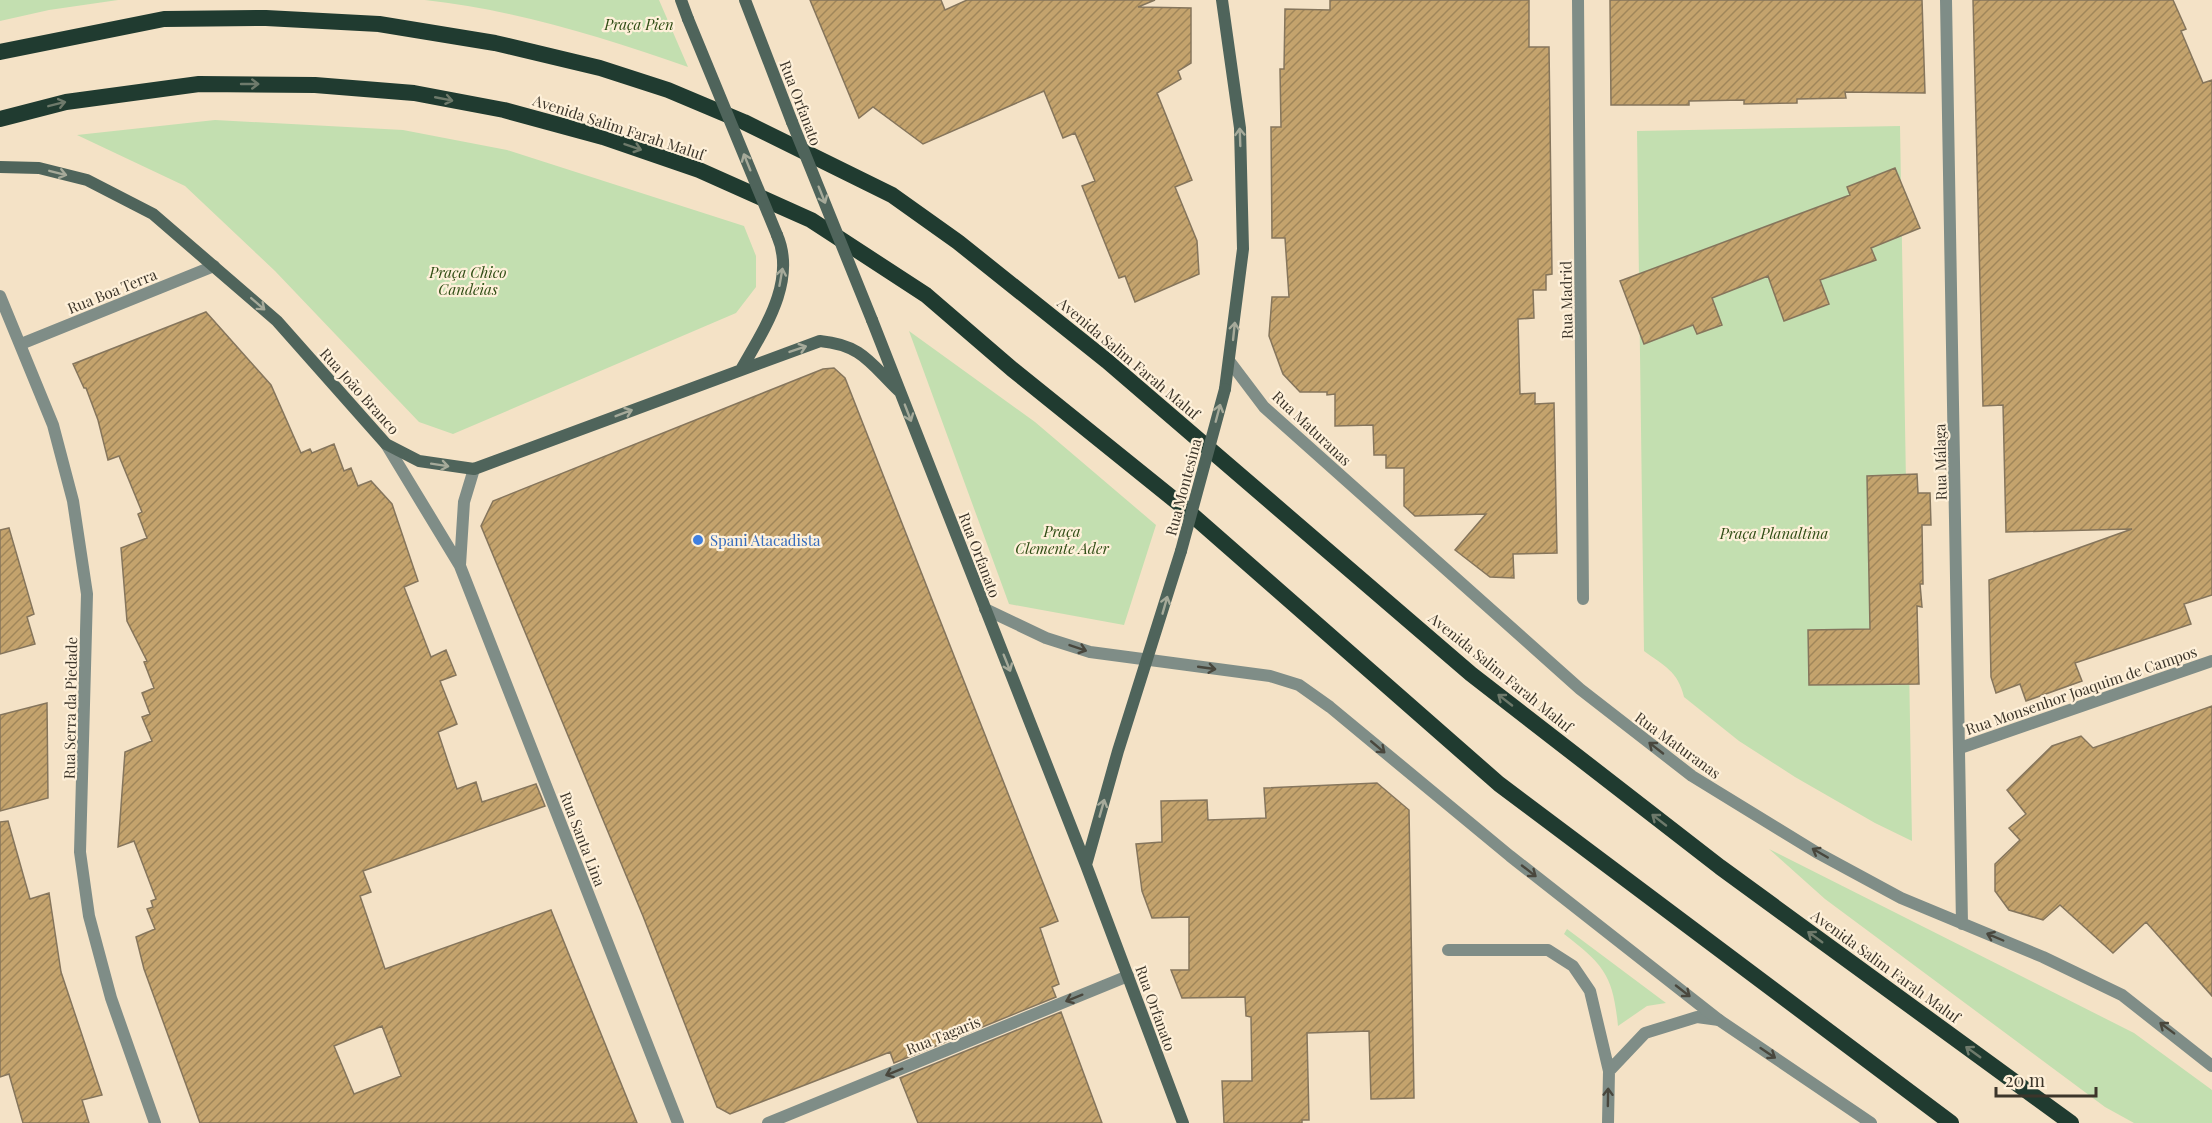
<svg xmlns="http://www.w3.org/2000/svg" width="2212" height="1123" font-family="'Playfair Display',serif">
  <style>
    .green { fill: #c3dfb0 }
    .building { fill: url(#building-hatch); stroke: #85755c; stroke-width: 1.5; fill-rule: evenodd }
    .lines { fill: none; stroke-linecap: round; stroke-linejoin: round }
    .minor { stroke: #7f8d87; stroke-width: 12 }
    .tertiary { stroke: #7f8d87; stroke-width: 12 }
    .secondary { stroke: #4f645b; stroke-width: 12 }
    .trunk { stroke: #203b30; stroke-width: 16 }
    .secondary-bridge { stroke: #4f645b; stroke-width: 12 }
    .oneway { stroke: #6e7a6b }
    .oneway2 { stroke: #a6aa9a }
    .oneway3 { stroke: #49473d }
    .shop-dot { fill: #3f7fe0; stroke: #fef0d9; stroke-width: 2 }
    .labels { text-anchor: middle; dominant-baseline: central; stroke-width: 4.5; stroke-linejoin: round; paint-order: stroke }
    .park-label { font-size: 15px; font-style: italic; fill: #304d15; stroke: #fef0d9 }
    .street-label { font-size: 15px; fill: #3c352a; stroke: #fef0d9 }
    .shop-label { font-size: 15px; fill: #366cbe; stroke: #fef0d9; text-anchor: start }
  </style>
  <defs>
    <pattern id="building-hatch" width="6" height="6" patternUnits="userSpaceOnUse" patternTransform="scale(1.5)"><rect width="6" height="6" fill="#c4a36d"/><path d="M-1 1l2-2M0 6l6-6M5 7l2-2" fill="none" stroke="#a0865a"/></pattern>
  </defs>
  <rect width="100%" height="100%" fill="#f4e2c6"/>
  <path class="green" d="M 0,0 L 118,0 L 49,10 L 0,21 Z
    M 425,0 L 659,0 L 688,67 C 602,37 516,10 425,0 Z
    M 215,120 L 403,130 L 507,150 L 744,226 L 756,256 L 756,287 L 736,313 L 453,434 L 419,422 L 275,271 L 185,186 L 77,135 Z
    M 1900,126 L 1912,841 L 1875,823 L 1795,777 L 1739,741 L 1684,697 C 1678,671 1664,666 1644,651 L 1637,131 Z
    M 909,331 L 1035,422 L 1156,525 L 1124,625 L 1009,604 Z
    M 1769,849 L 2134,1033 L 2212,1090 L 2212,1123 L 2134,1123 L 2105,1107 L 1825,899 Z
    M 1567,929 L 1666,1003 L 1647,1006 L 1618,1026 C 1613,975 1604,965 1564,934 Z"/>
  <path class="building" d="M 810,0 L 941,0 L 945,10 L 967,0 L 1155,0 L 1138,7 L 1191,8 L 1191,63 L 1178,71 L 1181,79 L 1157,93 L 1192,180 L 1175,187 L 1197,241 L 1199,274 L 1135,302 L 1125,276 L 1119,278 L 1082,186 L 1095,181 L 1075,133 L 1063,138 L 1044,91 L 923,144 L 873,107 L 859,118 Z
    M 1330,0 L 1529,0 L 1529,47 L 1549,47 L 1552,274 L 1546,275 L 1546,290 L 1533,290 L 1534,318 L 1518,319 L 1520,394 L 1535,393 L 1535,404 L 1554,403 L 1557,553 L 1513,554 L 1514,578 L 1490,577 L 1455,550 L 1486,514 L 1415,516 L 1404,506 L 1404,468 L 1386,468 L 1386,455 L 1374,455 L 1373,425 L 1335,426 L 1335,394 L 1327,395 L 1327,392 L 1300,392 L 1283,374 L 1269,336 L 1272,297 L 1289,297 L 1285,238 L 1272,238 L 1271,127 L 1281,127 L 1280,69 L 1284,69 L 1285,9 L 1330,10 Z
    M 1610,0 L 1922,0 L 1925,93 L 1845,92 L 1846,98 L 1797,99 L 1797,103 L 1744,104 L 1744,100 L 1689,101 L 1689,105 L 1611,105 Z
    M 1973,0 L 2173,0 L 2186,29 L 2181,31 L 2203,83 L 2212,80 L 2212,595 L 2184,604 L 2191,624 L 2075,663 L 2082,681 L 2026,701 L 2020,684 L 1996,693 L 1991,677 L 1989,580 L 2132,529 L 2006,532 L 2003,405 L 1983,406 Z
    M 1895,168 L 1920,228 L 1871,248 L 1876,260 L 1820,280 L 1829,304 L 1784,321 L 1768,276 L 1712,298 L 1722,325 L 1697,334 L 1693,325 L 1644,344 L 1620,281 L 1850,195 L 1847,187 Z
    M 206,312 L 271,385 L 301,453 L 310,449 L 312,453 L 334,444 L 344,471 L 351,468 L 358,486 L 371,481 L 392,504 L 418,581 L 404,587 L 431,657 L 446,650 L 456,675 L 440,681 L 457,724 L 438,732 L 457,789 L 476,782 L 482,802 L 536,784 L 545,806 L 363,871 L 371,892 L 360,896 L 385,969 L 551,910 L 637,1123 L 200,1123 L 144,969 L 136,937 L 155,929 L 147,909 L 153,907 L 151,901 L 156,899 L 134,841 L 118,847 L 125,752 L 152,741 L 142,717 L 150,714 L 142,693 L 154,688 L 144,662 L 147,661 L 127,621 L 121,548 L 147,538 L 138,514 L 142,512 L 119,456 L 108,460 L 98,420 L 86,388 L 84,388 L 73,364 ZM 382,1026 L 401,1076 L 354,1094 L 334,1046 Z
    M 834,368 L 845,378 L 1058,921 L 1040,928 L 1059,984 L 1052,987 L 1056,997 L 894,1063 L 890,1052 L 730,1114 L 717,1107 L 643,916 L 481,526 L 493,501 L 823,369 Z
    M 1917,474 L 1918,493 L 1930,493 L 1931,525 L 1922,525 L 1923,584 L 1920,584 L 1922,607 L 1917,606 L 1919,684 L 1809,685 L 1808,630 L 1870,629 L 1867,476 Z
    M 9,528 L 34,614 L 27,617 L 35,644 L 0,654 L 0,530 Z
    M 47,703 L 48,798 L 0,811 L 0,715 Z
    M 2212,706 L 2212,996 L 2146,922 L 2113,953 L 2060,905 L 2043,920 L 2009,910 L 1995,891 L 1995,864 L 2020,840 L 2009,828 L 2026,814 L 2007,790 L 2052,746 L 2081,736 L 2093,748 Z
    M 1377,783 L 1409,810 L 1414,1098 L 1371,1099 L 1369,1031 L 1307,1033 L 1309,1120 L 1302,1120 L 1302,1123 L 1224,1123 L 1222,1081 L 1252,1081 L 1251,1017 L 1246,1016 L 1245,997 L 1182,998 L 1171,970 L 1189,970 L 1189,917 L 1152,918 L 1142,891 L 1136,844 L 1162,842 L 1161,801 L 1207,800 L 1208,820 L 1266,818 L 1264,788 Z
    M 8,821 L 30,899 L 49,893 L 61,972 L 102,1095 L 82,1100 L 89,1123 L 23,1123 L 9,1074 L 0,1077 L 0,822 Z
    M 1061,1012 L 1102,1123 L 918,1123 L 900,1078 Z"/>
  <g class="lines">
    <path class="minor" d="M 1578,0 L 1583,599
      M 1946,0 L 1962,924
      M 0,296 L 53,425 L 73,501 L 87,594 L 80,852 L 89,916 L 111,998 L 155,1123
      M 21,344 L 214,266
      M 1230,362 L 1264,407 L 1580,689 L 1692,776 L 1816,852 L 1901,898 L 2043,957 L 2122,995 L 2212,1066
      M 386,444 L 460,566 L 678,1123
      M 460,565 L 464,502 L 474,469
      M 1960,748 L 2212,661
      M 1448,950 L 1548,950 L 1573,966 L 1590,991 L 1609,1071 L 1608,1123
      M 1609,1071 L 1645,1033 L 1697,1017 L 1719,1020
      M 768,1123 L 1128,976"/>
    <path class="tertiary" d="M 985,609 L 1046,638 L 1090,652 L 1270,676 L 1299,685 L 1330,707 L 1510,856 L 1719,1020 L 1871,1123"/>
    <path class="secondary" d="M 681,0 L 688,19
      M 745,0 L 792,122
      M 1222,0 L 1240,128 L 1243,249 L 1225,389
      M 0,167 L 39,168 L 87,180 L 153,214 L 277,321 L 386,444 L 419,461 L 474,469 L 820,341 C 862,345 870,363 899,391
      M 872,320 L 1086,865 L 1183,1123
      M 742,368 C 764,329 797,281 777,235
      M 1086,865 L 1118,751 L 1181,551"/>
    <path class="trunk" d="M 0,52 L 164,19 L 266,18 L 379,24 L 495,43 L 600,68 L 668,90 L 744,122 L 892,195 L 958,242 L 1107,361 L 1471,674 L 1720,867 L 2071,1123
      M 0,119 L 66,102 L 199,84 L 315,85 L 414,93 L 504,110 L 603,137 L 699,170 L 811,220 L 926,295 L 1012,369 L 1182,506 L 1499,784 L 1951,1123"/>
    <path class="secondary-bridge" d="M 688,19 L 777,235
      M 792,122 L 872,320
      M 1181,551 L 1225,389"/>
  </g>
  <defs><path id="oneway-shaft" d="M-6 0H5M1.5-3L5.5 0L1.5 3" fill="none" stroke-width="1.6" stroke-linecap="round" stroke-linejoin="round" transform="scale(1.5)"/></defs>
  <g class="oneway">
    <use href="#oneway-shaft" transform="translate(250 84)"/>
    <use href="#oneway-shaft" transform="translate(444 99) rotate(11)"/>
    <use href="#oneway-shaft" transform="translate(57 104) rotate(-14)"/>
    <use href="#oneway-shaft" transform="translate(633 147) rotate(19)"/>
    <use href="#oneway-shaft" transform="translate(1505 700) rotate(-142)"/>
    <use href="#oneway-shaft" transform="translate(1659 820) rotate(-142)"/>
    <use href="#oneway-shaft" transform="translate(1815 937) rotate(-144)"/>
    <use href="#oneway-shaft" transform="translate(1973 1052) rotate(-144)"/>
  </g>
  <g class="oneway2">
    <use href="#oneway-shaft" transform="translate(1240 137) rotate(-92)"/>
    <use href="#oneway-shaft" transform="translate(747 162) rotate(-112)"/>
    <use href="#oneway-shaft" transform="translate(58 173) rotate(14)"/>
    <use href="#oneway-shaft" transform="translate(822 195) rotate(68)"/>
    <use href="#oneway-shaft" transform="translate(781 277) rotate(-80)"/>
    <use href="#oneway-shaft" transform="translate(258 304) rotate(41)"/>
    <use href="#oneway-shaft" transform="translate(1234 331) rotate(-84)"/>
    <use href="#oneway-shaft" transform="translate(798 349) rotate(-19)"/>
    <use href="#oneway-shaft" transform="translate(624 413) rotate(-21)"/>
    <use href="#oneway-shaft" transform="translate(908 413) rotate(69)"/>
    <use href="#oneway-shaft" transform="translate(1218 413) rotate(-75)"/>
    <use href="#oneway-shaft" transform="translate(440 465) rotate(9)"/>
    <use href="#oneway-shaft" transform="translate(1165 605) rotate(-74)"/>
    <use href="#oneway-shaft" transform="translate(1007 663) rotate(68)"/>
    <use href="#oneway-shaft" transform="translate(1102 808) rotate(-74)"/>
  </g>
  <g class="oneway3">
    <use href="#oneway-shaft" transform="translate(1078 648) rotate(19)"/>
    <use href="#oneway-shaft" transform="translate(1207 668) rotate(8)"/>
    <use href="#oneway-shaft" transform="translate(1378 747) rotate(40)"/>
    <use href="#oneway-shaft" transform="translate(1656 748) rotate(-142)"/>
    <use href="#oneway-shaft" transform="translate(1820 853) rotate(-150)"/>
    <use href="#oneway-shaft" transform="translate(1529 871) rotate(38)"/>
    <use href="#oneway-shaft" transform="translate(1995 937) rotate(-157)"/>
    <use href="#oneway-shaft" transform="translate(1683 991) rotate(38)"/>
    <use href="#oneway-shaft" transform="translate(1074 998) rotate(158)"/>
    <use href="#oneway-shaft" transform="translate(2167 1028) rotate(-143)"/>
    <use href="#oneway-shaft" transform="translate(1768 1053) rotate(34)"/>
    <use href="#oneway-shaft" transform="translate(894 1072) rotate(158)"/>
    <use href="#oneway-shaft" transform="translate(1608 1097) rotate(-89)"/>
  </g>
  <circle class="shop-dot" cx="698" cy="540" r="6"/>
  <g class="labels">
    <g class="park-label">
      <text x="639" y="24">Praça Pien</text>
      <text x="468" y="272">Praça Chico<tspan x="468" dy="17">Candeias</tspan></text>
      <text x="1062" y="531">Praça<tspan x="1062" dy="17">Clemente Ader</tspan></text>
      <text x="1774" y="533">Praça Planaltina</text>
    </g>
    <g class="street-label">
      <text transform="translate(801 103) rotate(69)">Rua Orfanato</text>
      <text transform="translate(619 127) rotate(18)">Avenida Salim Farah Maluf</text>
      <text transform="translate(112 291) rotate(-22)">Rua Boa Terra</text>
      <text transform="translate(1566 300) rotate(-91)">Rua Madrid</text>
      <text transform="translate(1129 358) rotate(40)">Avenida Salim Farah Maluf</text>
      <text transform="translate(360 391) rotate(48)">Rua João Branco</text>
      <text transform="translate(1312 428) rotate(43)">Rua Maturanas</text>
      <text transform="translate(1940 462) rotate(-91)">Rua Málaga</text>
      <text transform="translate(1183 487) rotate(-75)">Rua Montesina</text>
      <text transform="translate(980 555) rotate(69)">Rua Orfanato</text>
      <text transform="translate(1501 672) rotate(39)">Avenida Salim Farah Maluf</text>
      <text transform="translate(2081 690) rotate(-19)">Rua Monsenhor Joaquim de Campos</text>
      <text transform="translate(70 708) rotate(-89)">Rua Serra da Piedade</text>
      <text transform="translate(1678 745) rotate(36)">Rua Maturanas</text>
      <text transform="translate(583 839) rotate(69)">Rua Santa Lina</text>
      <text transform="translate(1886 966) rotate(36)">Avenida Salim Farah Maluf</text>
      <text transform="translate(1156 1008) rotate(70)">Rua Orfanato</text>
      <text transform="translate(943 1035) rotate(-22)">Rua Tagaris</text>
    </g>
    <g class="shop-label">
      <text x="710" y="540">Spani Atacadista</text>
    </g>
  </g>
  <path d="M1996 1087v9h100v-9" fill="none" stroke="#3c352a" stroke-width="3"/>
  <text x="2005" y="1087" font-size="18" fill="#3c352a" stroke="#fef0d9" stroke-width="4.5" paint-order="stroke">20 m</text>
</svg>
